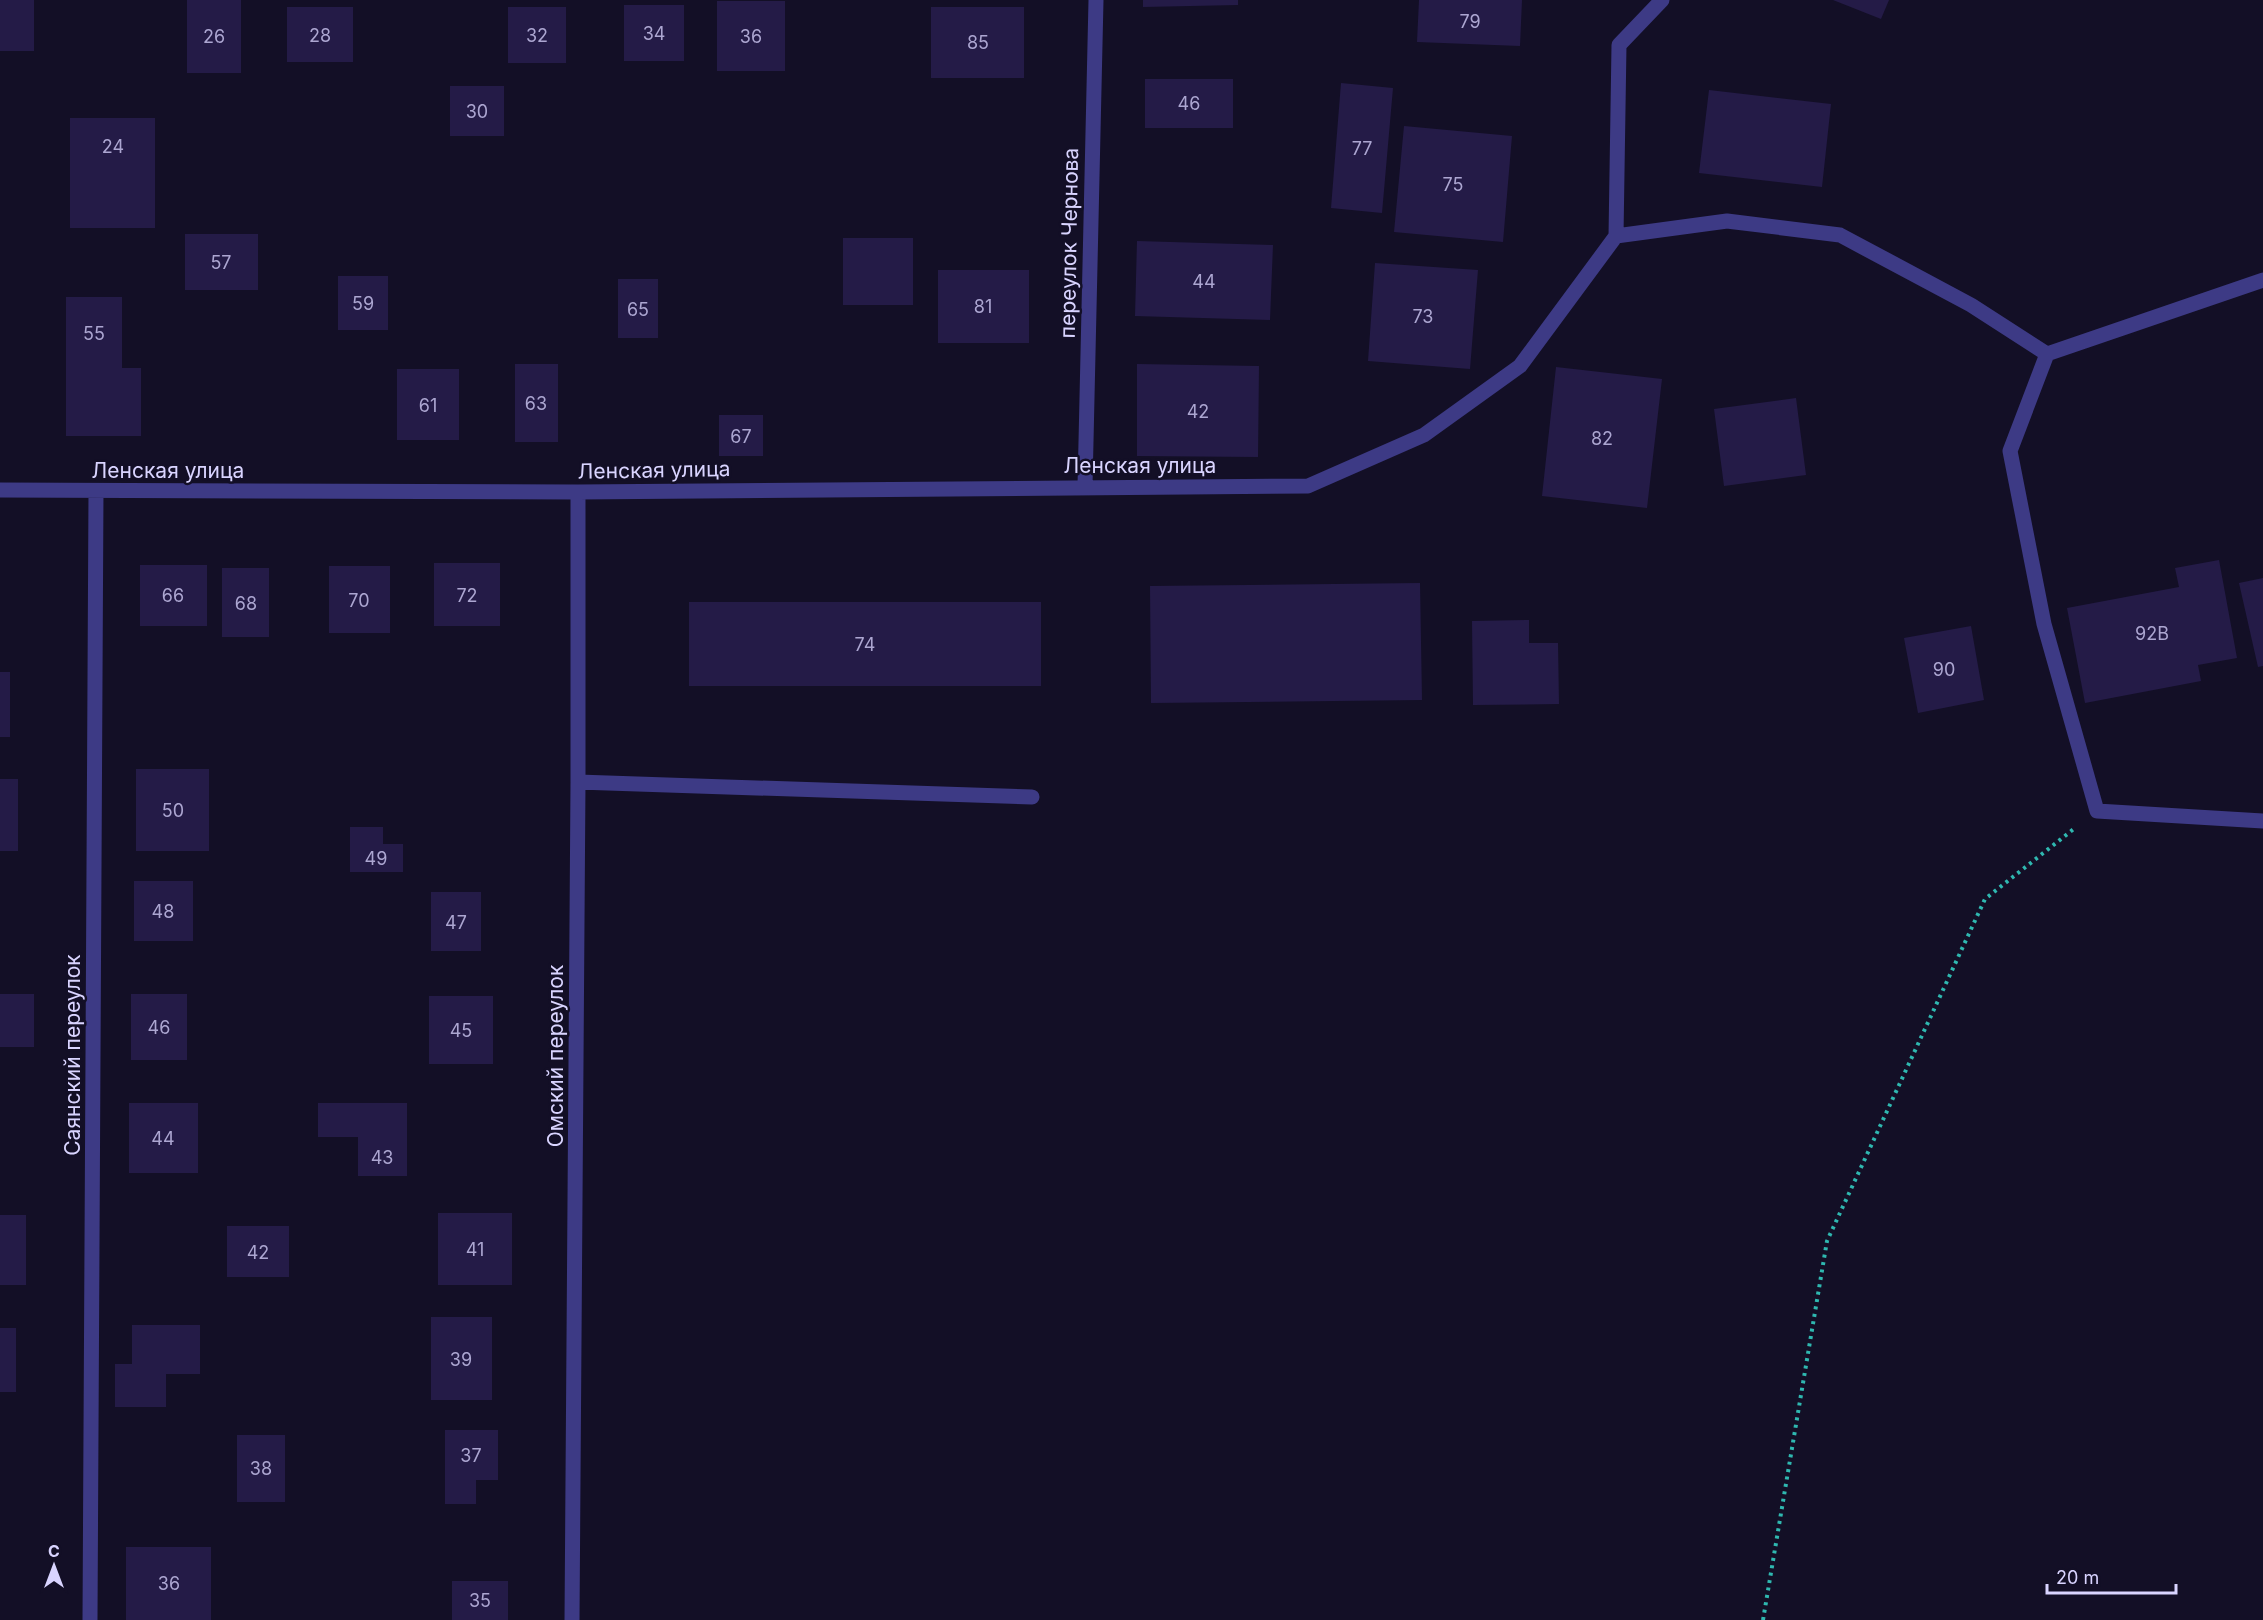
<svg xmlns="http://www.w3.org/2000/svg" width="2263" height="1620" font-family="Inter,sans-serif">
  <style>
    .building { fill: #241b47 }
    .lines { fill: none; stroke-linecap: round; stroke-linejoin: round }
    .path { stroke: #2fb8b0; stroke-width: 4; stroke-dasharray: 3 4.5; stroke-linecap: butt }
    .minor { stroke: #3d3a85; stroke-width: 15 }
    .labels { text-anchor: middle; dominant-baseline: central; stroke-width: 5; stroke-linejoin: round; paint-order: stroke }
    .number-label { font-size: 18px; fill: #aca6d1 }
    .street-label { font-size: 21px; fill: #d9d4ff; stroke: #130f26 }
  </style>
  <rect width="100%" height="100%" fill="#130f26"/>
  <path class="building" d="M 0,0 L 34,0 L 34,51 L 0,51 Z
    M 187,0 L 241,0 L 241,73 L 187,73 Z
    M 1143,0 L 1238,0 L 1238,5 L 1143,7 Z
    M 1419,0 L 1522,0 L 1520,46 L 1417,42 Z
    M 1833,0 L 1889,0 L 1881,19 Z
    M 717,1 L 785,1 L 785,71 L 717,71 Z
    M 624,5 L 684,5 L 684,61 L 624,61 Z
    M 287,7 L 353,7 L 353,62 L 287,62 Z
    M 508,7 L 566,7 L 566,63 L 508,63 Z
    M 931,7 L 1024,7 L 1024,78 L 931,78 Z
    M 1145,79 L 1233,79 L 1233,128 L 1145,128 Z
    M 1341,83 L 1393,88 L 1382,213 L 1331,208 Z
    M 450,86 L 504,86 L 504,136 L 450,136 Z
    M 1709,90 L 1831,104 L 1822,187 L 1699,173 Z
    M 70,118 L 155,118 L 155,228 L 70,228 Z
    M 1404,126 L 1512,136 L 1503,242 L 1394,232 Z
    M 185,234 L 258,234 L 258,290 L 185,290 Z
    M 843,238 L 913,238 L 913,305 L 843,305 Z
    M 1137,241 L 1273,245 L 1270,320 L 1135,316 Z
    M 1375,263 L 1478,270 L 1470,369 L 1368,361 Z
    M 938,270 L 1029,270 L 1029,343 L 938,343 Z
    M 338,276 L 388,276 L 388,330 L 338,330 Z
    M 618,279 L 658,279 L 658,338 L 618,338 Z
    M 66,297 L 122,297 L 122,368 L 141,368 L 141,436 L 66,436 Z
    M 515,364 L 558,364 L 558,442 L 515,442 Z
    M 1137,364 L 1259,366 L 1258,457 L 1137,456 Z
    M 1556,367 L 1662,379 L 1647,508 L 1542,496 Z
    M 397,369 L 459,369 L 459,440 L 397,440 Z
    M 1796,398 L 1806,475 L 1724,486 L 1714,409 Z
    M 719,415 L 763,415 L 763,456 L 719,456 Z
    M 2219,560 L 2237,658 L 2198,665 L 2201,681 L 2085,703 L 2067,608 L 2179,587 L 2175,568 Z
    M 434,563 L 500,563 L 500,626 L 434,626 Z
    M 140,565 L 207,565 L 207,626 L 140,626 Z
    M 329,566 L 390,566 L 390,633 L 329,633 Z
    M 222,568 L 269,568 L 269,637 L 222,637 Z
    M 2263,578 L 2263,666 L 2258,667 L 2239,583 Z
    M 1420,583 L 1422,700 L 1151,703 L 1150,586 Z
    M 689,602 L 1041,602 L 1041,686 L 689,686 Z
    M 1529,620 L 1529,643 L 1558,643 L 1559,704 L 1473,705 L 1472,621 Z
    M 1971,626 L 1984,700 L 1918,713 L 1904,638 Z
    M 0,672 L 10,672 L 10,737 L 0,737 Z
    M 136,769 L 209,769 L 209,851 L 136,851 Z
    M 0,779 L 18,779 L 18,851 L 0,851 Z
    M 350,827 L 383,827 L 383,844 L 403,844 L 403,872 L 350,872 Z
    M 134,881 L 193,881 L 193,941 L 134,941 Z
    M 431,892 L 481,892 L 481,951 L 431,951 Z
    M 0,994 L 34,994 L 34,1047 L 0,1047 Z
    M 131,994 L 187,994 L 187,1060 L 131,1060 Z
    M 429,996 L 493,996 L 493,1064 L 429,1064 Z
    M 129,1103 L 198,1103 L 198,1173 L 129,1173 Z
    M 318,1103 L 407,1103 L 407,1176 L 358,1176 L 358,1137 L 318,1137 Z
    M 438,1213 L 512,1213 L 512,1285 L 438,1285 Z
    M 0,1215 L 26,1215 L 26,1285 L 0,1285 Z
    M 227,1226 L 289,1226 L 289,1277 L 227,1277 Z
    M 431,1317 L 492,1317 L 492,1400 L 431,1400 Z
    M 132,1325 L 200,1325 L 200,1374 L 166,1374 L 166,1407 L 115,1407 L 115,1364 L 132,1364 Z
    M 0,1328 L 16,1328 L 16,1392 L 0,1392 Z
    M 445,1430 L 498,1430 L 498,1480 L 476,1480 L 476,1504 L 445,1504 Z
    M 237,1435 L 285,1435 L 285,1502 L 237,1502 Z
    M 126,1547 L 211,1547 L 211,1620 L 126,1620 Z
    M 452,1581 L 508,1581 L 508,1620 L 452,1620 Z"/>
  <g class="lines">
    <path class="path" d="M 1763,1620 L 1827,1241 L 1985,899 L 2075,828"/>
    <path class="minor" d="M 1616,236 L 1727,221 L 1840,235 L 1971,305 L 2047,354 L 2263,280
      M 2047,354 L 2010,451 L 2044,624 L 2097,811 L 2263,821
      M 1085,486 L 1096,0
      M 0,490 L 578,492 L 1308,486 L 1424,435 L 1520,366 L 1616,236 L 1619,45 L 1662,0
      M 578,782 L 1032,797
      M 90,1620 L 96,491
      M 572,1620 L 578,782 L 578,492"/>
  </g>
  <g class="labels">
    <g class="number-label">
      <text x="1470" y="21">79</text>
      <text x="654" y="33">34</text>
      <text x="320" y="35">28</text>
      <text x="537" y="35">32</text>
      <text x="214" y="36">26</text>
      <text x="751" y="36">36</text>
      <text x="978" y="42">85</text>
      <text x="1189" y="103">46</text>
      <text x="477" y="111">30</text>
      <text x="113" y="146">24</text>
      <text x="1362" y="148">77</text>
      <text x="1453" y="184">75</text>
      <text x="221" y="262">57</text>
      <text x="1204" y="281">44</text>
      <text x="363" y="303">59</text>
      <text x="983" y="306">81</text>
      <text x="638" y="309">65</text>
      <text x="1423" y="316">73</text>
      <text x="94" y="333">55</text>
      <text x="536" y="403">63</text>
      <text x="428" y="405">61</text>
      <text x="1198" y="411">42</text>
      <text x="741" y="436">67</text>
      <text x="1602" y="438">82</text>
      <text x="173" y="595">66</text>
      <text x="467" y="595">72</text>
      <text x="359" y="600">70</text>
      <text x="246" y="603">68</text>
      <text x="2152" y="633">92В</text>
      <text x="865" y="644">74</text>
      <text x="1944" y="669">90</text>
      <text x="173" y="810">50</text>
      <text x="376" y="858">49</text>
      <text x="163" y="911">48</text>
      <text x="456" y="922">47</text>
      <text x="159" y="1027">46</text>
      <text x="461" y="1030">45</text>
      <text x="163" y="1138">44</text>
      <text x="382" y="1157">43</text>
      <text x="475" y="1249">41</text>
      <text x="258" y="1252">42</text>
      <text x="461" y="1359">39</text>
      <text x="471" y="1455">37</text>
      <text x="261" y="1468">38</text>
      <text x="169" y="1583">36</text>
      <text x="480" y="1600">35</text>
    </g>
    <g class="street-label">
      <text transform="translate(1069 243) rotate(-89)">переулок Чернова</text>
      <text x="1140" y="465">Ленская улица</text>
      <text x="168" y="470">Ленская улица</text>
      <text transform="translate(654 470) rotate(-1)">Ленская улица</text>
      <text transform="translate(72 1055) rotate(-90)">Саянский переулок</text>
      <text transform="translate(555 1056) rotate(-90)">Омский переулок</text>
    </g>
  </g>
  <g transform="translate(54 1566)" stroke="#130f26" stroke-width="4.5" paint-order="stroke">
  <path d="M0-4.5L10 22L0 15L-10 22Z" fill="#d9d4ff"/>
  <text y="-9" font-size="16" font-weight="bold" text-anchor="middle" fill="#d9d4ff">С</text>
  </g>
  <path d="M2047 1584v9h129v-9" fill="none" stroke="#d9d4ff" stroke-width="3"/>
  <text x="2056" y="1584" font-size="18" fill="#d9d4ff" stroke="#130f26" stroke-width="4.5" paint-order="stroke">20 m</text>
</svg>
